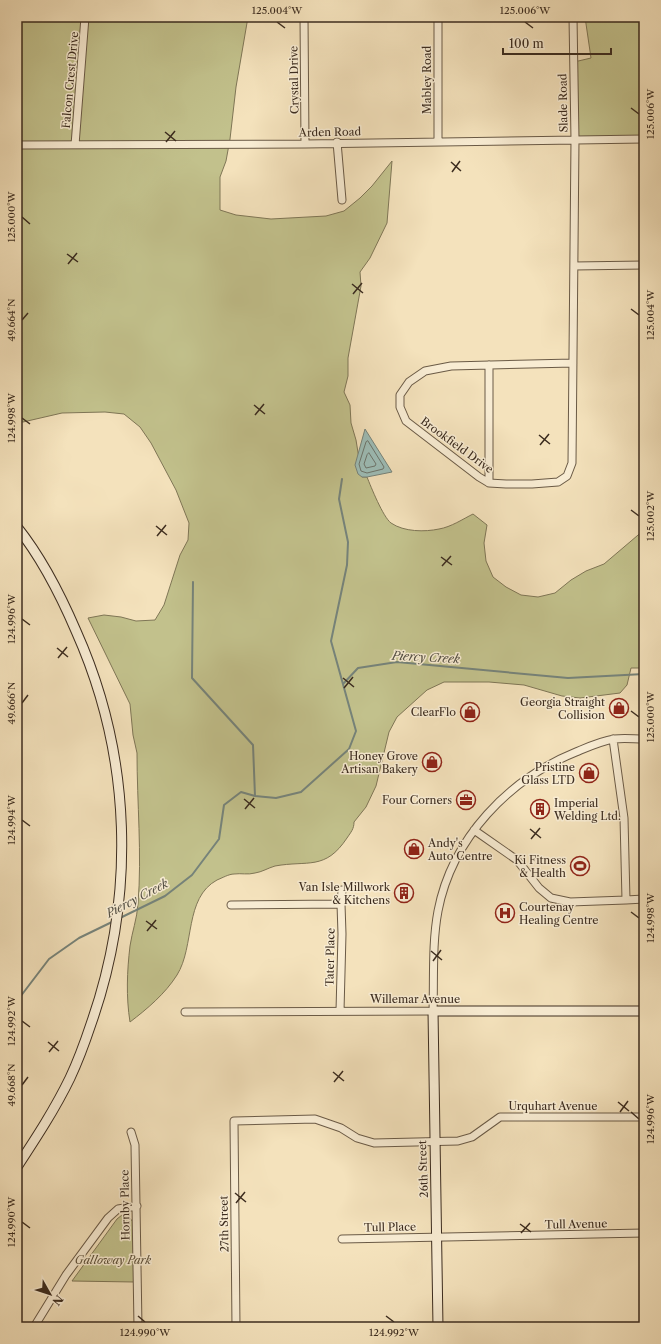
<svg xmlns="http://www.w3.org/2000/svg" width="661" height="1344" font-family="'Libre Caslon Text',serif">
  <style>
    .green { fill: #c2c18c; stroke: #7f7656 }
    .water { fill: #9dbdb7; stroke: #76837a }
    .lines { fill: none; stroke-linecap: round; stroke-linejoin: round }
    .shore { stroke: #6c746b; stroke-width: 1 }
    .stream { stroke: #76837a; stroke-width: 2 }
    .street-casing { stroke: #6a5a46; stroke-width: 9 }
    .secondary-casing { stroke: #3c2c1f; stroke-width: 11 }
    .street { stroke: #f8ecd3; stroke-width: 7 }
    .secondary { stroke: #f8ecd3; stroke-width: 9 }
    .ticks { fill: none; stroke: #3c2c1f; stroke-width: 1.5 }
    .labels { text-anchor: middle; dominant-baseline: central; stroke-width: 3; stroke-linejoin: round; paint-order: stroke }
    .street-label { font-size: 11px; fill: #3c2c1f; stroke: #f8ecd3 }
    .poi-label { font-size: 11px; fill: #3c2c1f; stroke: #f8ecd3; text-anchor: end }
    .park-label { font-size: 11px; font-style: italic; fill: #5e513a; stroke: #f8ecd3 }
    .water-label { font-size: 12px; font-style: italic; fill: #545045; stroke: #f8ecd3 }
    .neatline { fill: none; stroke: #3c2c1f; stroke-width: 1.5 }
    .ticks-label { font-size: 10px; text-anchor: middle; fill: #3c2c1f }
  </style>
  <rect width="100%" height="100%" fill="#f4e2bc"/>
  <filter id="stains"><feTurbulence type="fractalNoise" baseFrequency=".005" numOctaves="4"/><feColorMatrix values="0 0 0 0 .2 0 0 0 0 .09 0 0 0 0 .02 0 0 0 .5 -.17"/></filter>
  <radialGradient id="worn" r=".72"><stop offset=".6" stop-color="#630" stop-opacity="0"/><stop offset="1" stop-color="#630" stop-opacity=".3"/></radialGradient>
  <path class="green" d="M 17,17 L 248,17 L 236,87 L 230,139 L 226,161 L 220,177 L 220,210 L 236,215 L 271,219 L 326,216 L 344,211 L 360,198 L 372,186 L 392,161 L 387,223 L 370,258 L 360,272 L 361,286 L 348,358 L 348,376 L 344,392 L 350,405 L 351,423 L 356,440 L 362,477 L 367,477 C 371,487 383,517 391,523 C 404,532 425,532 439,529 C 451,527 463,519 473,514 L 487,525 L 484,543 L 486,561 L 493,577 L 506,587 L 521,595 L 538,597 L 555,593 L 571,580 L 586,571 L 604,564 L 644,530 L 644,668 L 631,668 L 627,685 L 620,693 L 580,698 L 562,696 L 524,685 L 489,682 L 444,682 L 427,690 L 397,717 L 389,732 L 376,786 L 366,807 L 354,822 C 354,829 351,832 347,838 C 325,871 308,860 275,866 C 268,868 262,872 255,873 C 248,875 241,873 234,874 C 229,874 222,878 217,880 C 184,898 195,946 177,975 C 165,994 147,1009 130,1022 C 126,997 127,971 130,946 C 132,932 137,919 138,904 C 142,854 137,803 137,753 L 133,735 L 130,704 L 88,618 L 104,615 L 121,617 L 136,621 L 155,620 L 164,605 L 180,555 L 188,540 L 189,523 L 176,490 L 151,443 L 140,427 L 124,414 L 105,412 L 62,413 L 23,422 L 17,420 Z
    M 585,17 L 644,17 L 644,139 L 575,140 L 574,62 L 591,58 Z
    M 122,1215 L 129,1217 L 133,1222 L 134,1282 L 72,1281 L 117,1219 Z"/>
  <path class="water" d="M 365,429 L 392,472 L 367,477 L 362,477 L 358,474 L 355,465 Z"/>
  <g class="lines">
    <path class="shore" d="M 368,441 L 384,467 L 383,469 L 367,473 L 361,471 L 359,464 L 366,442 Z
      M 369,453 L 376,464 L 375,466 L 366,468 L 364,464 L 367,455 Z"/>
    <path class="stream" d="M 193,582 L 192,678 L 253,745 L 255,796
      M 343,684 L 358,668 L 397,662 L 568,678 L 644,674
      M 120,918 L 165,896 L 192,875 L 219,839 L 224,805 L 241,792 L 255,796 L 276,798 L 301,792 L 349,749 L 356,731 L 331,641 L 347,565 L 348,542 L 339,499 L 342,479
      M 17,1001 L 49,959 L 79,938 L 114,921"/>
    <g class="street-casing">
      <path id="street" d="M 304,17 L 305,144
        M 573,17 L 575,140 L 572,463 L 567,476 L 558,482 L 532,484 L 506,484 L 489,483 L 479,477 L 406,421 L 400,407 L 400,395 L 409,382 L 425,371 L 451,366 L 573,363
        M 337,142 L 342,200
        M 438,142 L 438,17
        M 17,145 L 305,144 L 644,139
        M 75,145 L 85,17
        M 574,266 L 644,265
        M 489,365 L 489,483
        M 474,830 L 517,860 L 539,888 L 551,898 L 570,902 L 626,900 L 624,818 L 613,739
        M 626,900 L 644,899
        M 341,904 L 342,890
        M 231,905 L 341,904 L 342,934 L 340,1011
        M 185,1012 L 433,1011 C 434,978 432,943 438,911 C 452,838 509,779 576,752 C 588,747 601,741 614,739 C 624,738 634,739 644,739
        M 131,1132 L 135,1145 L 138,1327
        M 342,1239 L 644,1233
        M 34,1327 L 66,1275 L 108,1218 L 118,1209 L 137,1206
        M 236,1327 L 234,1121 L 315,1119 L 341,1128 L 357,1138 L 374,1143 L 458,1141 L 472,1137 L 500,1117 L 644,1117"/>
    </g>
    <g class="secondary-casing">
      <path id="secondary" d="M 17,527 C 41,557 61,596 76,631 C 132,756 136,896 91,1024 C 85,1042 78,1061 70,1078 C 55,1109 36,1138 17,1167
        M 438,1327 L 433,1011 L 644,1011"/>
    </g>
    <use href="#street" class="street"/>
    <use href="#secondary" class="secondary"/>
  </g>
  <path class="ticks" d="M 277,22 L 285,28M 525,22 L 533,28M 631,108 L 639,114M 165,132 L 176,141M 166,142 L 175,131M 451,162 L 461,171M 452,172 L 460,161M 22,217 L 30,224M 67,254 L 78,262M 68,264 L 77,253M 352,284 L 363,293M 353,294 L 362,283M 631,309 L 639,315M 22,320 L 28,313M 254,405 L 265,414M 255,415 L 264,404M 22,418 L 30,424M 539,435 L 550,444M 540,445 L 549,434M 631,510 L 639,516M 156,526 L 167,535M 157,536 L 166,525M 441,557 L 452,565M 442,566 L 451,556M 22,619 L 30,625M 57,648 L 68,657M 58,658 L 67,647M 343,678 L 354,687M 344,688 L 353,677M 22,703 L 28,695M 631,711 L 639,717M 244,799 L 255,808M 245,809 L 254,798M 22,820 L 30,826M 530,829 L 541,838M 531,839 L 540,828M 631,912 L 639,918M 146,921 L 157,929M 147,931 L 156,920M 431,951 L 442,960M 433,961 L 441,950M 22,1021 L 30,1027M 48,1042 L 59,1051M 49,1052 L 58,1041M 333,1072 L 344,1081M 334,1082 L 343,1071M 22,1085 L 28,1077M 618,1102 L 629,1111M 620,1112 L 628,1101M 631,1112 L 639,1119M 235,1193 L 246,1202M 236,1203 L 245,1192M 22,1222 L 30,1228M 520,1224 L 531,1232M 521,1233 L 530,1223M 138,1316 L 145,1322M 386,1316 L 394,1322"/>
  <defs>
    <g id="shop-ring" transform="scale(1)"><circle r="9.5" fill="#f8ecd3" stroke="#8f2418" stroke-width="1.5"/><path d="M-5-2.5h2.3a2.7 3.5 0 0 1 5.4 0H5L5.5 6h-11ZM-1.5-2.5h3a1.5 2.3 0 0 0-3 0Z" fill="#8f2418"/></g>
    <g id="office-ring" transform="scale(1)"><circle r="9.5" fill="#f8ecd3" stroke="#8f2418" stroke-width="1.5"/><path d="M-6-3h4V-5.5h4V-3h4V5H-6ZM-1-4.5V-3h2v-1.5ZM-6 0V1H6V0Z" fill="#8f2418"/></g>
    <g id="building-ring" transform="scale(1)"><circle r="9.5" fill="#f8ecd3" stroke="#8f2418" stroke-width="1.5"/><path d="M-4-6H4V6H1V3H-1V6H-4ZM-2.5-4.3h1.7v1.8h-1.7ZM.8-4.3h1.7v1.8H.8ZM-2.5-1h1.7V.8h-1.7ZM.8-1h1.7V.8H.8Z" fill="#8f2418"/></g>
    <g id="stadium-ring" transform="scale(1)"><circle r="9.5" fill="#f8ecd3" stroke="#8f2418" stroke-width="1.5"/><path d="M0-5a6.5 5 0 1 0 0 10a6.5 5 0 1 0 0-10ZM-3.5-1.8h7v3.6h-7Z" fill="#8f2418"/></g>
    <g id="hospital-ring" transform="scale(1)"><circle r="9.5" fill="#f8ecd3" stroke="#8f2418" stroke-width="1.5"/><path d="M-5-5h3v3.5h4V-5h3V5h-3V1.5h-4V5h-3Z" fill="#8f2418"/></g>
  </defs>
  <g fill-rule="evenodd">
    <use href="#shop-ring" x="619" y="708"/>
    <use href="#shop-ring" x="470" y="712"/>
    <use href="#shop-ring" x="432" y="762"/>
    <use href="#shop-ring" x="589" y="773"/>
    <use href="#office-ring" x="466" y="800"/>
    <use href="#building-ring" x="540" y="809"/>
    <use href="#shop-ring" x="414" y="849"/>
    <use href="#stadium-ring" x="580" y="866"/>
    <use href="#building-ring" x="404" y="893"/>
    <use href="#hospital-ring" x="505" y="913"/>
  </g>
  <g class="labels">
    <g class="street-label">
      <text transform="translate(70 80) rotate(-85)">Falcon Crest Drive</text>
      <text transform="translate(294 80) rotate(-91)">Crystal Drive</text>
      <text transform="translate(427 80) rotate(-90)">Mabley Road</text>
      <text transform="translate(563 103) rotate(-91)">Slade Road</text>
      <text transform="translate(330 132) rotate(-1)">Arden Road</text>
      <text transform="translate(457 445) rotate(36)">Brookfield Drive</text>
      <text transform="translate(330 957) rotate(-89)">Tater Place</text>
      <text x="415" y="999">Willemar Avenue</text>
      <text x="553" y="1106">Urquhart Avenue</text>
      <text transform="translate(423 1169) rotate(-92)">26th Street</text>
      <text transform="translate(125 1205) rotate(-91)">Hornby Place</text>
      <text transform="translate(224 1224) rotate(-91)">27th Street</text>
      <text transform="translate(576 1224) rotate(-1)">Tull Avenue</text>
      <text transform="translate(390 1227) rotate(-1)">Tull Place</text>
    </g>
    <g class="poi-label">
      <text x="605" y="702">Georgia Straight<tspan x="605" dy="13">Collision</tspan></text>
      <text x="456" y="712">ClearFlo</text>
      <text x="418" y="756">Honey Grove<tspan x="418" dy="13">Artisan Bakery</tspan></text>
      <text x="575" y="767">Pristine<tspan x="575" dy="13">Glass LTD</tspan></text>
      <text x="452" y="800">Four Corners</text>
      <text x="554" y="803" text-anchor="start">Imperial<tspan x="554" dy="13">Welding Ltd.</tspan></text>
      <text x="428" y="843" text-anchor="start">Andy's<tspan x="428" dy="13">Auto Centre</tspan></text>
      <text x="566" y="860">Ki Fitness<tspan x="566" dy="13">&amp; Health</tspan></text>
      <text x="390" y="887">Van Isle Millwork<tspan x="390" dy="13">&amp; Kitchens</tspan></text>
      <text x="519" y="907" text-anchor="start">Courtenay<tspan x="519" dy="13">Healing Centre</tspan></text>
    </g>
    <g class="park-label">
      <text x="113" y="1260">Galloway Park</text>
    </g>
    <g class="water-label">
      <text transform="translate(426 657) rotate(3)">Piercy Creek</text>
      <text transform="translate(137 898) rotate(-28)">Piercy Creek</text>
    </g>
  </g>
  <rect width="661" height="1344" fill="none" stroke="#f4e2bc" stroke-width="44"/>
  <g transform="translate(50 1294) rotate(129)" stroke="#f8ecd3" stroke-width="3" paint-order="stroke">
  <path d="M0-3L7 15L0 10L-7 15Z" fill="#3c2c1f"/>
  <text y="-6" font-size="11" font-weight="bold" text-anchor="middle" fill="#3c2c1f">N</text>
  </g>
  <path d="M503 48v6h108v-6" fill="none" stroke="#3c2c1f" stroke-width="2"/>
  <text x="509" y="48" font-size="12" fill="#3c2c1f" stroke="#f8ecd3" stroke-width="3" paint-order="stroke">100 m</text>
  <rect x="22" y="22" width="617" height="1300" class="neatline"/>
  <g class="ticks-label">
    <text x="277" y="14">125.004°W</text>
    <text x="525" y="14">125.006°W</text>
    <text transform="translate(650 114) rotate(-90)" y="4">125.006°W</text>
    <text transform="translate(11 217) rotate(-90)" y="4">125.000°W</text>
    <text transform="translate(650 315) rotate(-90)" y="4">125.004°W</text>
    <text transform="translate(11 320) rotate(-90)" y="4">49.664°N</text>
    <text transform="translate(11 418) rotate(-90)" y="4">124.998°W</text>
    <text transform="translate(650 516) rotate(-90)" y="4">125.002°W</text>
    <text transform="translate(11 619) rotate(-90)" y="4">124.996°W</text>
    <text transform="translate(11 703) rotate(-90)" y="4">49.666°N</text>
    <text transform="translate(650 717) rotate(-90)" y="4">125.000°W</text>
    <text transform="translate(11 820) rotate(-90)" y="4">124.994°W</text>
    <text transform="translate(650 918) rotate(-90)" y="4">124.998°W</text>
    <text transform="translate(11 1021) rotate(-90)" y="4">124.992°W</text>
    <text transform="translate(11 1085) rotate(-90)" y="4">49.668°N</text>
    <text transform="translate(650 1119) rotate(-90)" y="4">124.996°W</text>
    <text transform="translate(11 1222) rotate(-90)" y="4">124.990°W</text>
    <text x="145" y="1336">124.990°W</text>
    <text x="394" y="1336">124.992°W</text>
  </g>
  <rect width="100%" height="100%" filter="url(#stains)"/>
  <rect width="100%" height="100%" fill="url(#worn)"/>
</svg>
